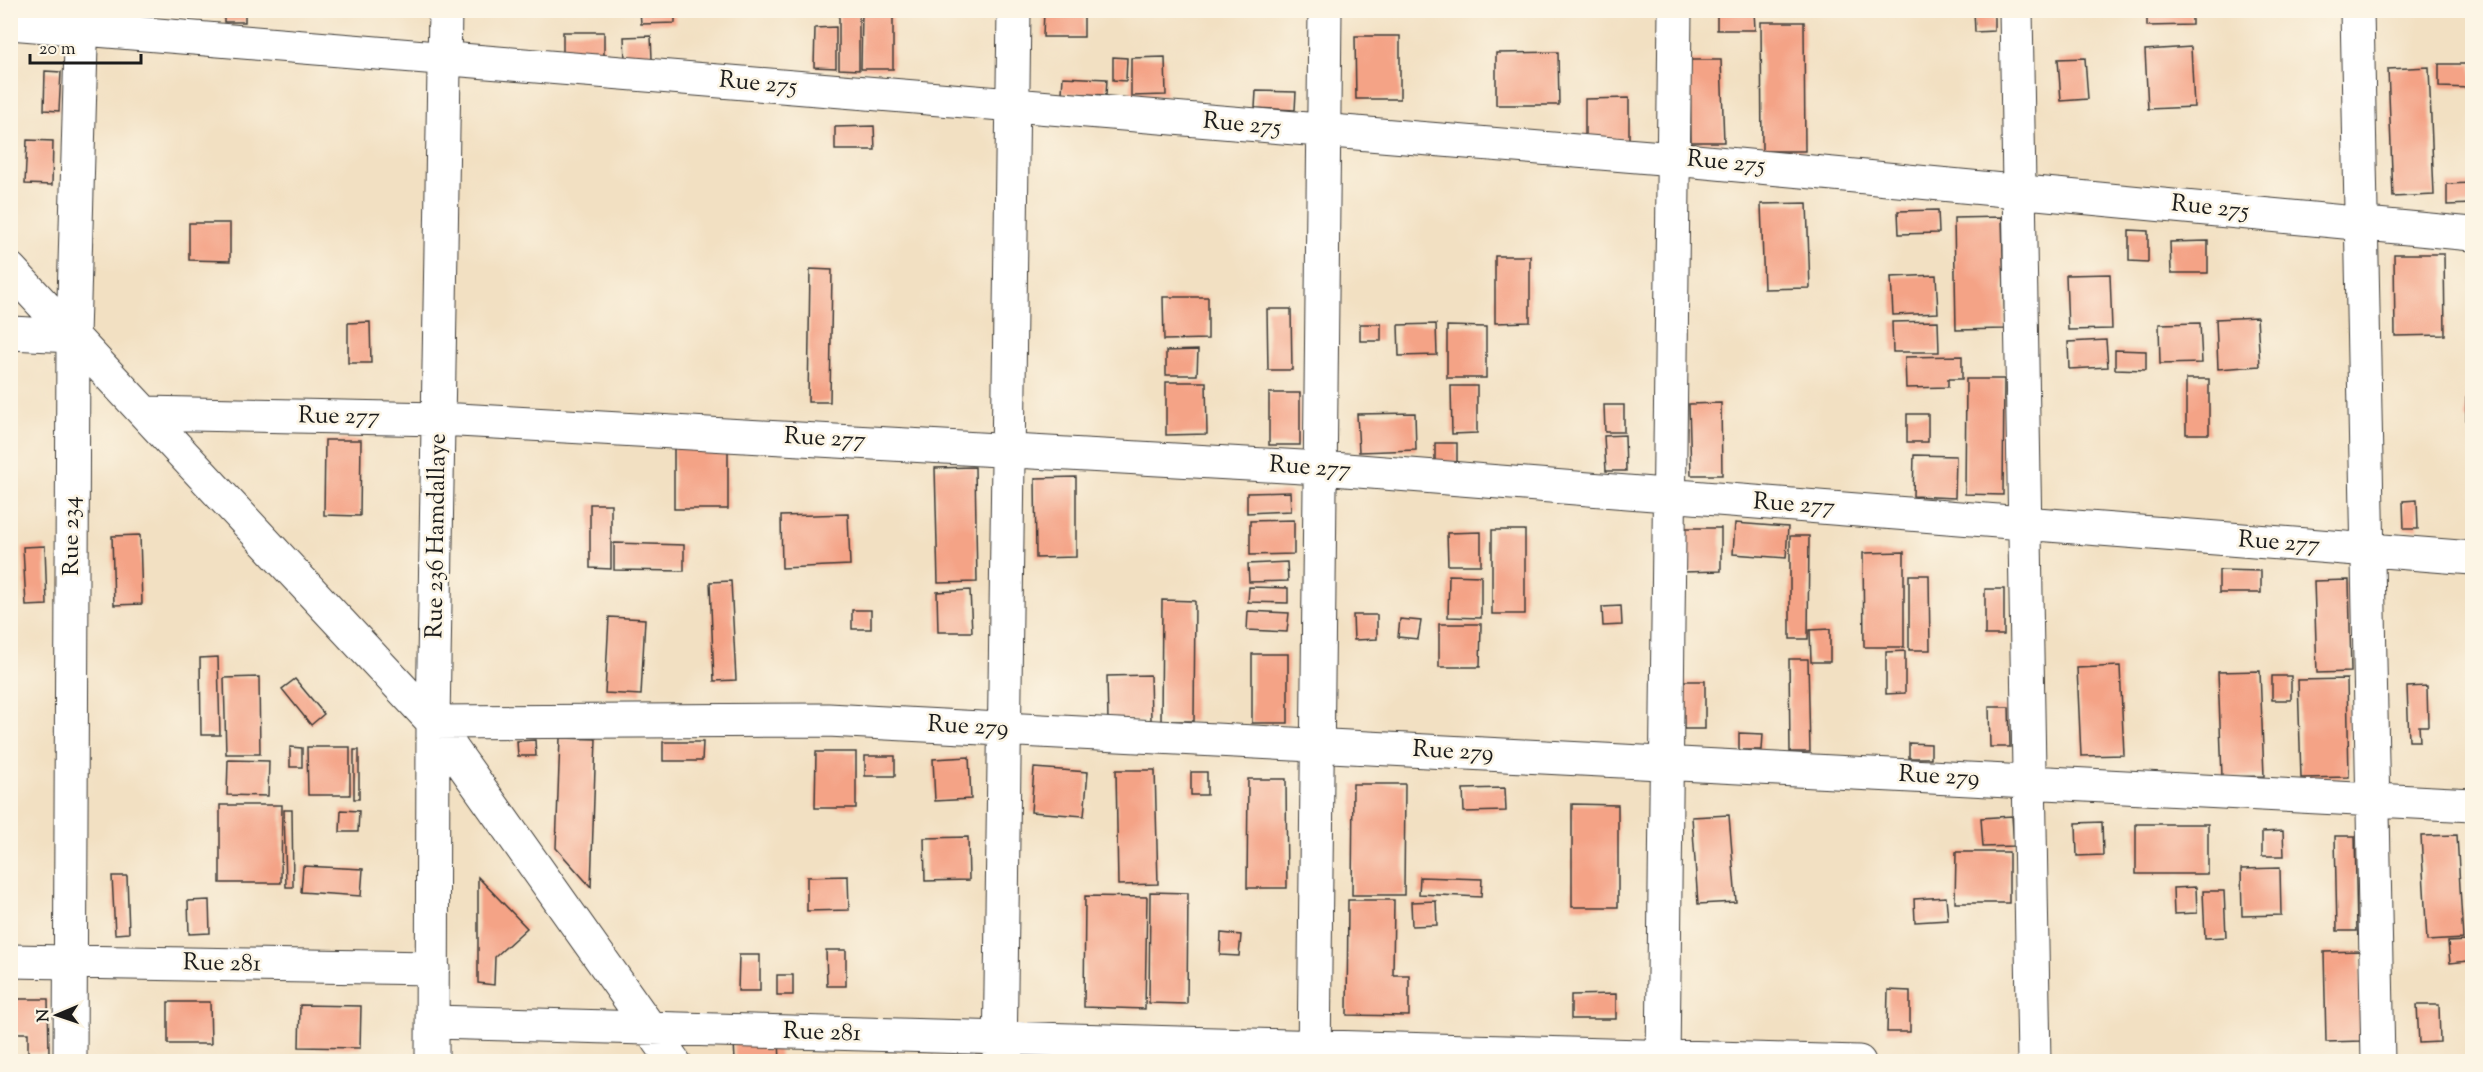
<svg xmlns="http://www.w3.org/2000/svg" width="2483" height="1072" font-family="'Sorts Mill Goudy',serif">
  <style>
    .building { fill: #f4a386 }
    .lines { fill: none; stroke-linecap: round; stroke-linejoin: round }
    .street-casing { stroke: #3c3935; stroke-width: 35 }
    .street { stroke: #fff; stroke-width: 33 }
    .labels { text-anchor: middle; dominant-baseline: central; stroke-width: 5; stroke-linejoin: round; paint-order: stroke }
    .street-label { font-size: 24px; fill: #1c1c1c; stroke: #fcf5e5 }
  </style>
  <rect width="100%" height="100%" fill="#fcf5e5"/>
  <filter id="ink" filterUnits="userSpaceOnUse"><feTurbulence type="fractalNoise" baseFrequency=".0167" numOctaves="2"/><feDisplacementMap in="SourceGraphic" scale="12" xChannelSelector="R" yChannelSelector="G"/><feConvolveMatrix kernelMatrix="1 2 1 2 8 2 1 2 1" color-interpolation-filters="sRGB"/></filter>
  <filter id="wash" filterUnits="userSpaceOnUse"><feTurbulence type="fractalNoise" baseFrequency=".008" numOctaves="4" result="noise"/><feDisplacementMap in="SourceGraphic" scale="24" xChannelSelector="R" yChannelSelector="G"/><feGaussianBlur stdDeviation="1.35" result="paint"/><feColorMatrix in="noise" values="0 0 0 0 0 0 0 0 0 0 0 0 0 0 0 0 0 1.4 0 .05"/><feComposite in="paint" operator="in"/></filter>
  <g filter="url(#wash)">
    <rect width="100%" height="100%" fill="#f2e0c2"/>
    <g id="blocks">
      <path class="building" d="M 224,10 L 245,10 L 245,22 L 224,22 Z
        M 640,10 L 675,10 L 675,23 L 641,24 Z
        M 839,10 L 859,10 L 859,70 L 839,69 Z
        M 862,10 L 893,10 L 893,69 L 861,69 Z
        M 1044,10 L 1084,10 L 1084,37 L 1043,37 Z
        M 1717,10 L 1754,10 L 1755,30 L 1717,30 Z
        M 1974,10 L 1994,10 L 1994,31 L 1975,32 Z
        M 2147,10 L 2192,10 L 2192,25 L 2147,26 Z
        M 1761,22 L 1804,22 L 1805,151 L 1762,151 Z
        M 836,27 L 836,68 L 814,67 L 815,28 Z
        M 563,32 L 604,32 L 604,55 L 563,55 Z
        M 651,36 L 652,59 L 625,60 L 624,37 Z
        M 1355,36 L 1400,36 L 1400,99 L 1356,99 Z
        M 2191,47 L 2194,107 L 2148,109 L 2145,50 Z
        M 1558,52 L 1559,105 L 1496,105 L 1496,53 Z
        M 1113,57 L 1127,58 L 1126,81 L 1113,80 Z
        M 1165,57 L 1166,95 L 1131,96 L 1131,58 Z
        M 2085,58 L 2088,99 L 2061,101 L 2058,59 Z
        M 1690,60 L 1721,60 L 1724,142 L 1691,142 Z
        M 2439,64 L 2472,64 L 2472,88 L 2439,87 Z
        M 2429,67 L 2434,195 L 2393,197 L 2388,69 Z
        M 45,71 L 61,72 L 59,111 L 44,110 Z
        M 1063,77 L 1107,79 L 1106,95 L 1062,93 Z
        M 1256,91 L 1296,92 L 1295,110 L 1255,108 Z
        M 1629,98 L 1629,139 L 1585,139 L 1585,99 Z
        M 874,126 L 875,150 L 835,150 L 835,127 Z
        M 27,140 L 53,141 L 52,185 L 25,184 Z
        M 2472,183 L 2472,204 L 2447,205 L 2447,184 Z
        M 1807,203 L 1810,288 L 1764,289 L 1761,204 Z
        M 1938,210 L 1939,233 L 1899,234 L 1898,211 Z
        M 2002,217 L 2005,329 L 1956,330 L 1954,218 Z
        M 189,223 L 230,223 L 230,261 L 189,260 Z
        M 2129,230 L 2148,231 L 2148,262 L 2129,261 Z
        M 2208,241 L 2208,273 L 2171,273 L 2170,242 Z
        M 2394,254 L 2444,254 L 2445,335 L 2395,336 Z
        M 1495,256 L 1530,256 L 1530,322 L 1495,323 Z
        M 810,269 L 832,270 L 830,402 L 808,402 Z
        M 2110,274 L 2112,329 L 2068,330 L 2066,275 Z
        M 1936,275 L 1938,313 L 1893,315 L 1891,277 Z
        M 1163,297 L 1208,297 L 1208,339 L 1164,340 Z
        M 1267,309 L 1291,309 L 1292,370 L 1268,370 Z
        M 2257,317 L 2260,366 L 2218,369 L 2216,319 Z
        M 1938,321 L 1939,352 L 1893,352 L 1892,322 Z
        M 370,322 L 371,363 L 348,363 L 348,323 Z
        M 2200,323 L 2202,363 L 2160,364 L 2159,324 Z
        M 1360,324 L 1381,324 L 1381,341 L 1360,341 Z
        M 1436,324 L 1437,355 L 1399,356 L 1398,325 Z
        M 1447,326 L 1486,327 L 1486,378 L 1447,378 Z
        M 2106,340 L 2108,367 L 2069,369 L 2068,342 Z
        M 1198,350 L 1197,375 L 1166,375 L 1166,351 Z
        M 2115,350 L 2146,351 L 2146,370 L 2115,369 Z
        M 1962,356 L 1962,379 L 1948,379 L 1948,387 L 1906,388 L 1905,357 Z
        M 2467,374 L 2472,374 L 2472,393 L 2467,393 Z
        M 1966,379 L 2004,379 L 2003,495 L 1965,494 Z
        M 2186,379 L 2209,379 L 2209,434 L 2186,434 Z
        M 1166,382 L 1206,382 L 1207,434 L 1166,435 Z
        M 1451,386 L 1477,386 L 1477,433 L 1452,434 Z
        M 1269,393 L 1300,393 L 1300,445 L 1269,445 Z
        M 2466,397 L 2472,397 L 2472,420 L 2466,420 Z
        M 1721,403 L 1722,475 L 1691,475 L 1689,404 Z
        M 1604,405 L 1624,405 L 1624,432 L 1605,432 Z
        M 1415,413 L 1416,450 L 1359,452 L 1357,414 Z
        M 1907,414 L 1928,414 L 1928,442 L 1907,442 Z
        M 1625,435 L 1626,471 L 1606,471 L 1604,436 Z
        M 325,440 L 361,440 L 360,516 L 324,515 Z
        M 1435,443 L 1457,443 L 1457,462 L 1435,462 Z
        M 674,446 L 728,446 L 728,509 L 674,509 Z
        M 1914,455 L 1956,456 L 1955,498 L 1913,496 Z
        M 975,467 L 977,582 L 938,583 L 935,468 Z
        M 1076,477 L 1076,557 L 1036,558 L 1035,478 Z
        M 1290,492 L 1291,511 L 1247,513 L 1247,493 Z
        M 2417,500 L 2418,529 L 2404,529 L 2403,501 Z
        M 590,504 L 611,504 L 611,569 L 590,568 Z
        M 848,514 L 850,565 L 782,568 L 781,516 Z
        M 1294,520 L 1294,554 L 1250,555 L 1250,521 Z
        M 1735,523 L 1788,527 L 1786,558 L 1733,554 Z
        M 1683,528 L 1721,528 L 1721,571 L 1683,572 Z
        M 1492,530 L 1525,530 L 1525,614 L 1492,614 Z
        M 1481,532 L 1481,565 L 1448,565 L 1447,533 Z
        M 140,535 L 142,604 L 114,605 L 112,536 Z
        M 1790,536 L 1809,536 L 1808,639 L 1790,639 Z
        M 614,543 L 684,545 L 684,571 L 614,570 Z
        M 45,546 L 47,605 L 26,606 L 23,547 Z
        M 1904,552 L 1904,647 L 1864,647 L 1863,553 Z
        M 1287,562 L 1288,581 L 1249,582 L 1248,564 Z
        M 2219,570 L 2261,571 L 2261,593 L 2219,593 Z
        M 1449,575 L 1481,576 L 1481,618 L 1448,617 Z
        M 1909,575 L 1929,575 L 1930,650 L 1909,650 Z
        M 2349,580 L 2351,672 L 2317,673 L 2314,581 Z
        M 731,581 L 736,680 L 714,681 L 710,582 Z
        M 1249,587 L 1288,588 L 1288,603 L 1248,602 Z
        M 1985,589 L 2004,589 L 2004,635 L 1985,635 Z
        M 970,590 L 972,632 L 938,632 L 937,592 Z
        M 1162,600 L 1195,601 L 1194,721 L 1161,721 Z
        M 1621,606 L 1622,625 L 1603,626 L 1602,607 Z
        M 852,610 L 871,610 L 871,629 L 852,629 Z
        M 1248,611 L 1289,613 L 1287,632 L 1247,630 Z
        M 1353,615 L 1377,615 L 1377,639 L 1354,640 Z
        M 609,617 L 645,619 L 641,695 L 605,693 Z
        M 1400,619 L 1421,621 L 1418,639 L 1398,637 Z
        M 1439,624 L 1481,624 L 1480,667 L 1439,667 Z
        M 1830,629 L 1830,662 L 1811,662 L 1810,630 Z
        M 1905,651 L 1905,693 L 1886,694 L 1886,652 Z
        M 1252,654 L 1288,654 L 1288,723 L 1252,723 Z
        M 218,657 L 220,735 L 201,735 L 200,658 Z
        M 1789,659 L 1808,659 L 1810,752 L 1790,752 Z
        M 2120,666 L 2124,755 L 2081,756 L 2077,668 Z
        M 2260,671 L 2264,776 L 2222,777 L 2218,672 Z
        M 1150,675 L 1151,720 L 1108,721 L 1107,676 Z
        M 2272,676 L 2291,676 L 2291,700 L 2272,700 Z
        M 259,677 L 260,754 L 226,754 L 224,678 Z
        M 295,679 L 324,714 L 311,725 L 282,689 Z
        M 2347,679 L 2349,777 L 2301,778 L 2298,680 Z
        M 1683,681 L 1705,681 L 1705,729 L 1684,729 Z
        M 2427,686 L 2428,726 L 2419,726 L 2420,741 L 2409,741 L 2407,687 Z
        M 1989,707 L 2009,707 L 2010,747 L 1990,747 Z
        M 1739,733 L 1763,734 L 1762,750 L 1739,750 Z
        M 560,738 L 596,739 L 591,887 L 556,848 Z
        M 535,740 L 536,756 L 518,756 L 517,741 Z
        M 663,742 L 703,742 L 702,761 L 663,761 Z
        M 1909,743 L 1931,744 L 1931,758 L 1909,758 Z
        M 290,747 L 302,748 L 302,767 L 290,767 Z
        M 307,747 L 350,747 L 350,795 L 308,795 Z
        M 354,750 L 359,750 L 359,799 L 354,799 Z
        M 816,752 L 856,752 L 856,808 L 815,808 Z
        M 865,756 L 895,756 L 895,776 L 865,776 Z
        M 969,757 L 971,799 L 935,801 L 933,759 Z
        M 228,760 L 269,761 L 268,796 L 227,795 Z
        M 1034,768 L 1088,772 L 1084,816 L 1031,812 Z
        M 1116,770 L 1155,770 L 1158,884 L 1118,885 Z
        M 1191,772 L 1207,772 L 1207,795 L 1191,795 Z
        M 1248,779 L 1286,779 L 1287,888 L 1247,888 Z
        M 1353,784 L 1405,784 L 1404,895 L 1352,895 Z
        M 1505,788 L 1506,811 L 1464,812 L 1463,789 Z
        M 1572,804 L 1618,805 L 1618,907 L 1572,907 Z
        M 220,805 L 282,805 L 281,883 L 220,883 Z
        M 284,810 L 292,810 L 293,887 L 286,887 Z
        M 341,810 L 359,811 L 358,832 L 340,832 Z
        M 1729,815 L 1736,902 L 1698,904 L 1692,817 Z
        M 2012,816 L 2014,846 L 1983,847 L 1981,818 Z
        M 2102,822 L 2103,855 L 2077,856 L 2076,823 Z
        M 2136,824 L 2208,824 L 2208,874 L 2136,874 Z
        M 2283,831 L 2284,856 L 2262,856 L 2262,832 Z
        M 2457,835 L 2463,939 L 2427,941 L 2421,836 Z
        M 2335,836 L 2355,836 L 2357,931 L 2337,931 Z
        M 968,837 L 969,880 L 925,881 L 924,838 Z
        M 1956,852 L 2009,852 L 2009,903 L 1955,903 Z
        M 303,866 L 363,869 L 361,896 L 301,892 Z
        M 2280,868 L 2281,915 L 2242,916 L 2241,869 Z
        M 112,876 L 127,876 L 129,933 L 115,934 Z
        M 848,876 L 849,910 L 807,911 L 807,877 Z
        M 478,877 L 527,928 L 495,957 L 494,985 L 478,983 Z
        M 1420,877 L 1482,879 L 1481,897 L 1419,894 Z
        M 2196,887 L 2197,913 L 2174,914 L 2173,888 Z
        M 2203,891 L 2224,891 L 2226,937 L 2205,938 Z
        M 1150,892 L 1188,893 L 1187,1004 L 1149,1003 Z
        M 1085,896 L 1147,897 L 1145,1009 L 1084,1007 Z
        M 1946,897 L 1948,920 L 1915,922 L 1914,899 Z
        M 209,900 L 210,933 L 189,934 L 188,901 Z
        M 1348,900 L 1394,900 L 1393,975 L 1409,975 L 1409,1016 L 1347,1015 Z
        M 1436,901 L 1437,925 L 1412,926 L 1411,902 Z
        M 1221,933 L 1241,935 L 1239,956 L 1220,955 Z
        M 2466,941 L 2468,961 L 2450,963 L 2448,942 Z
        M 826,950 L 846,950 L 846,986 L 827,986 Z
        M 2360,951 L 2362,1041 L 2326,1042 L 2324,952 Z
        M 739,955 L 760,955 L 760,991 L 738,991 Z
        M 777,975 L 793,975 L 793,995 L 777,995 Z
        M 1888,990 L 1910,991 L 1910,1032 L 1887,1032 Z
        M 1616,994 L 1616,1019 L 1571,1019 L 1571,995 Z
        M 10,999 L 48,999 L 49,1053 L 28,1053 L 28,1033 L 10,1033 Z
        M 168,1002 L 210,1002 L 211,1044 L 168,1044 Z
        M 300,1005 L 361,1006 L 360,1048 L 299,1047 Z
        M 2417,1005 L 2439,1005 L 2440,1042 L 2419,1043 Z
        M 779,1040 L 780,1062 L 735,1062 L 734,1041 Z"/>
    </g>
  </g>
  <g filter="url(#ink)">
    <use href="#blocks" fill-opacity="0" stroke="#3c3935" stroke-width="1.5"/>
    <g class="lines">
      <g class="street-casing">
        <path id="street" d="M 2016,10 L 2034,1062
          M 2357,10 L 2378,1062
          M 10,23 L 1674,159 L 2472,234
          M 10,269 L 433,722 L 674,1062
          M 10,333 L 73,336
          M 145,413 L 440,419 L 1320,468 L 2472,558
          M 433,722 L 828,720 L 2472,805
          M 10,961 L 433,968
          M 433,1022 L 1859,1062
          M 70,1062 L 73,336 L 82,10
          M 432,1062 L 433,722 L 445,10
          M 1000,1062 L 1014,10
          M 1314,1062 L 1325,10
          M 1663,1062 L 1675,10"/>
      </g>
      <use href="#street" class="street"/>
    </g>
  </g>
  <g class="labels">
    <g class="street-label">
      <text transform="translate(758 84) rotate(5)">Rue 275</text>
      <text transform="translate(1242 125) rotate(5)">Rue 275</text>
      <text transform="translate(1726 163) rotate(5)">Rue 275</text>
      <text transform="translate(2210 208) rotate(6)">Rue 275</text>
      <text transform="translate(339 417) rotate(1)">Rue 277</text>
      <text transform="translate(825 439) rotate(3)">Rue 277</text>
      <text transform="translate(1310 468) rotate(4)">Rue 277</text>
      <text transform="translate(1794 505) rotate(4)">Rue 277</text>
      <text transform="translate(72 536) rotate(-90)">Rue 234</text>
      <text transform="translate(437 536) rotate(-89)">Rue 236 Hamdallaye</text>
      <text transform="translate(2279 543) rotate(4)">Rue 277</text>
      <text transform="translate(968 727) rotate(3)">Rue 279</text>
      <text transform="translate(1453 752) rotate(3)">Rue 279</text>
      <text transform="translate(1939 777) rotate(3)">Rue 279</text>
      <text transform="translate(222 964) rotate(1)">Rue 281</text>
      <text transform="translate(822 1033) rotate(2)">Rue 281</text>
    </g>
  </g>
  <rect width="2483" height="1072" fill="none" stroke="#fcf5e5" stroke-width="36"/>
  <g transform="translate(57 1015) rotate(268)" stroke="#fcf5e5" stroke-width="4.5" paint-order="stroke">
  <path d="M0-4.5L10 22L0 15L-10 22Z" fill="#1c1c1c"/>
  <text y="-9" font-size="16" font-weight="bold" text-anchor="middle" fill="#1c1c1c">N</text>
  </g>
  <path d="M30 54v9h111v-9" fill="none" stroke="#1c1c1c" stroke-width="3"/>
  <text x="39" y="54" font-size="18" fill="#1c1c1c" stroke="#fcf5e5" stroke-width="4.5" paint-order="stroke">20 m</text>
</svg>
